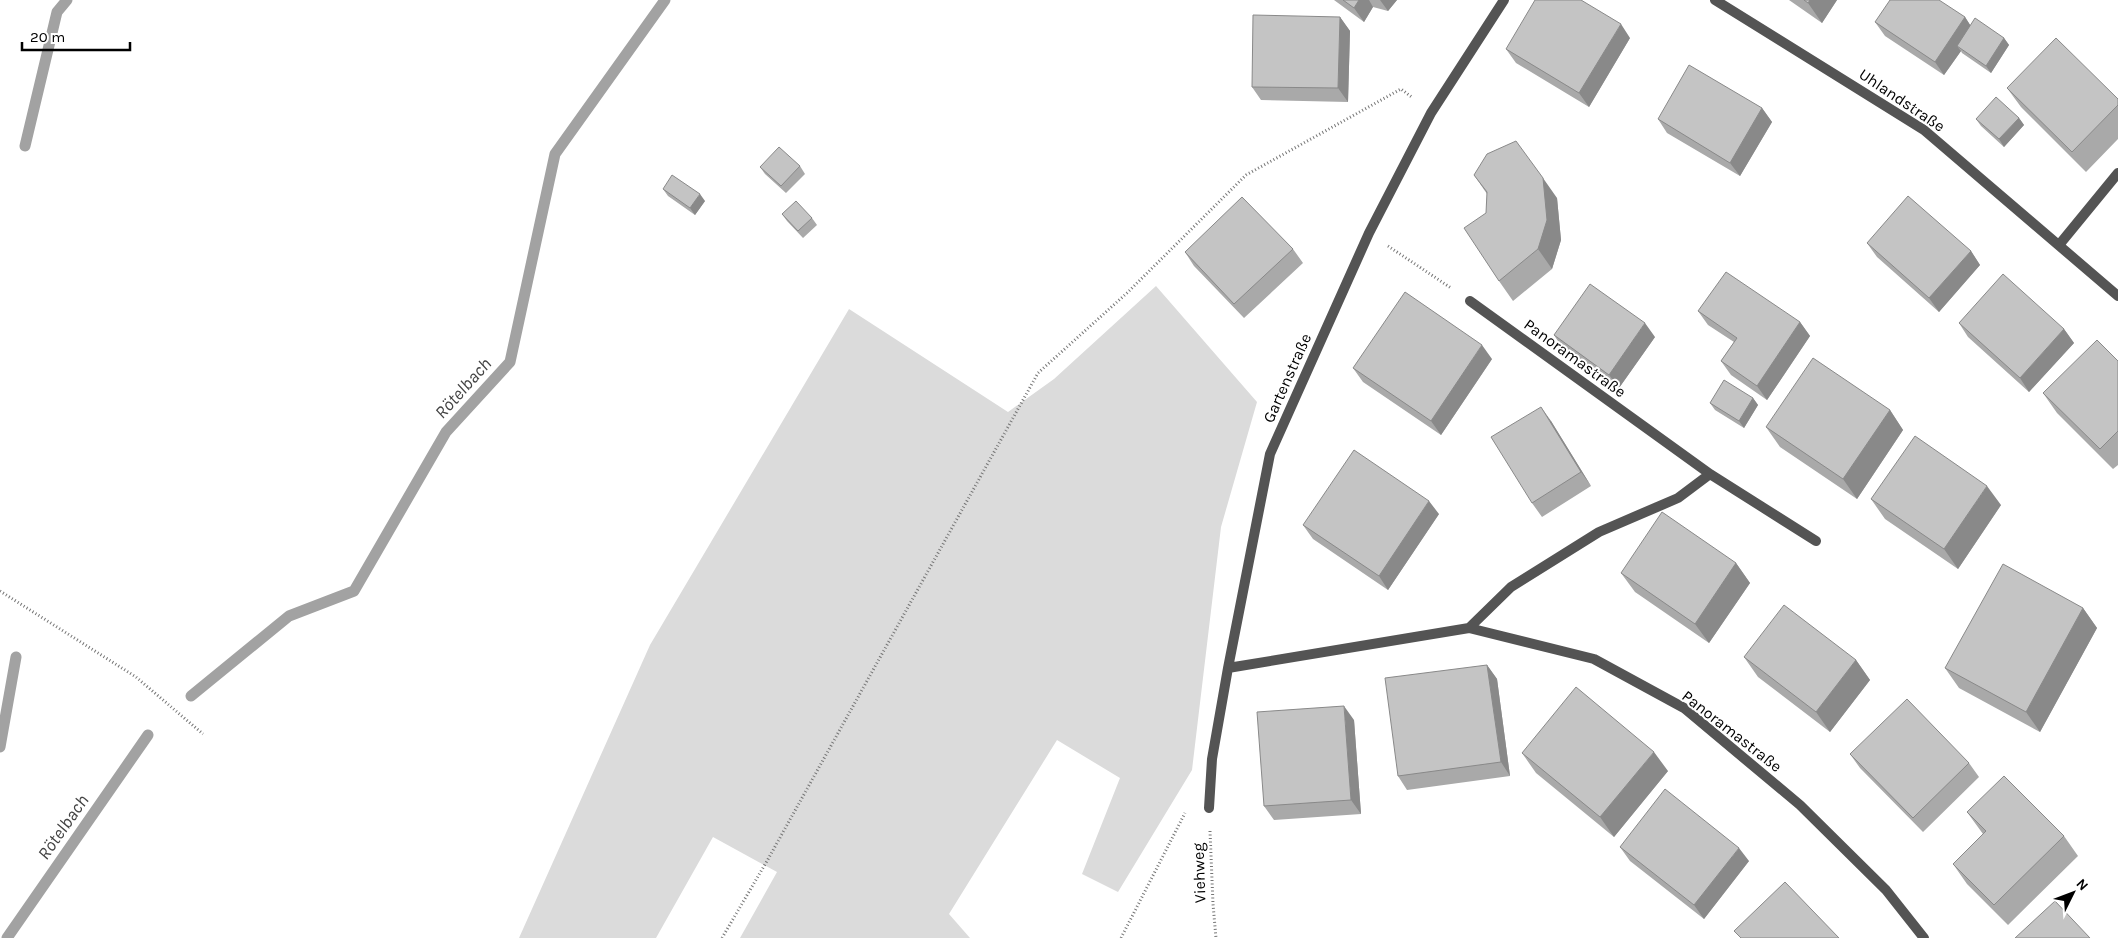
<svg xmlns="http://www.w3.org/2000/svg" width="2118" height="938" font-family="Karla,sans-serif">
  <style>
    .green { fill: #dbdbdb }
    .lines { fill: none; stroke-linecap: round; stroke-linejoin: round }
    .stream { stroke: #a2a2a2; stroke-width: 11 }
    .path { stroke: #767676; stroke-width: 3; stroke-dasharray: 1 2.5; stroke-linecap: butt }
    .minor { stroke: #545454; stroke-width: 10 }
    .wall { fill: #a9a9a9 }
    .shaded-wall { fill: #898989 }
    .building { fill: #c4c4c4; stroke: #898989 }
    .labels { text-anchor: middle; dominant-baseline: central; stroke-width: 4; stroke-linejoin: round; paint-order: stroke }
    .street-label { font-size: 16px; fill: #000; stroke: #fff }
    .water-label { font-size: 18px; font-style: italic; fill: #434343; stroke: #fff }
  </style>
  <rect width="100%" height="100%" fill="#fff"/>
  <path class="green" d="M 1156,286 L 1257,402 L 1221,527 L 1192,770 L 1118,892 L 1082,874 L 1120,778 L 1057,740 L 949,914 L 970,938 L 740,938 L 777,872 L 713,837 L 656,938 L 519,938 L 650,645 L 849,309 L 1008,412 L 1054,379 Z"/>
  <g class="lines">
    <path class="stream" d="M 25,146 L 57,12 L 67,0
      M 191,696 L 289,616 L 354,591 L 446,432 L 510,362 L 555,154 L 665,0
      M 0,747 L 16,657
      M 7,938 L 148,735"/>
    <path class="path" d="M 1388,246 L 1451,288
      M 0,591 L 136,677 L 203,734
      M 1210,831 L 1213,904 L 1216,938
      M 722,938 L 767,861 L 1038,373 L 1127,293 L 1246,175 L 1401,89 L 1413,98
      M 1121,938 L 1185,813"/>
    <path class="minor" d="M 1715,0 L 1924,130 L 2118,296
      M 2059,245 L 2118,173
      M 1470,301 L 1710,474
      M 1469,628 L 1511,587 L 1599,532 L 1678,498 L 1710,474 L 1816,541
      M 1228,668 L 1469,628 L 1594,659 L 1684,708 L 1800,805 L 1886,890 L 1924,938
      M 1209,808 L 1212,759 L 1228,668 L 1270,454 L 1369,233 L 1431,113 L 1504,0"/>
  </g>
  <path class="wall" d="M 1334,0 L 1397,0 L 1388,11 L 1373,7 L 1364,22 Z
    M 1789,0 L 1837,0 L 1822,23 Z
    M 1340,17 L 1350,31 L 1348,102 L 1261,100 L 1252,87 Z
    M 1965,17 L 1970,25 L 2004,38 L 2009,45 L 1991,73 L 1962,53 L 1961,51 L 1944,75 L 1885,36 L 1875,22 Z
    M 1630,38 L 1589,107 L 1516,63 L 1506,49 Z
    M 2007,88 L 2118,99 L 2118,139 L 2086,172 L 2021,107 Z
    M 1762,108 L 1772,122 L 1740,176 L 1667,133 L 1658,119 Z
    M 2019,118 L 2024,125 L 2004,147 L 1981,126 L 1976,119 Z
    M 800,166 L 805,174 L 786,193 L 765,174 L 760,167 Z
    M 1474,175 L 1557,198 L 1561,240 L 1552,269 L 1513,301 L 1499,281 L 1487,194 Z
    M 663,189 L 705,201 L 695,215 L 668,196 Z
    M 782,214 L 812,218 L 817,225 L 803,238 L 787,221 Z
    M 1867,243 L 1971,251 L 1980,265 L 1939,312 L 1877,257 Z
    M 1293,249 L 1303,263 L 1244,318 L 1194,266 L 1185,252 Z
    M 1698,311 L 1800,322 L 1810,336 L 1767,400 L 1731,375 L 1721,361 L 1734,342 L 1708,325 Z
    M 1959,323 L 2064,329 L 2074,343 L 2029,392 L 1968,337 Z
    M 1554,335 L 1655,337 L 1619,388 L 1563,349 Z
    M 1492,359 L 1441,435 L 1363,382 L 1353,368 Z
    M 2118,361 L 2118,465 L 2113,469 L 2057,413 L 2043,393 Z
    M 1753,398 L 1758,405 L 1744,428 L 1715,410 L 1710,403 Z
    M 1890,410 L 1903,430 L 1857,499 L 1780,447 L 1766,427 Z
    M 1551,421 L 1591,486 L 1542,517 L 1532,503 Z
    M 1871,499 L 2001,505 L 1958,569 L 1885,519 Z
    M 1439,514 L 1388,590 L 1313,539 L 1303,525 Z
    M 1736,563 L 1750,583 L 1709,643 L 1635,592 L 1621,573 Z
    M 2083,608 L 2097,628 L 2040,732 L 1959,688 L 1945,668 Z
    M 1744,657 L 1856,660 L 1870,680 L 1830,732 L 1758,677 Z
    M 1487,665 L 1497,679 L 1510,776 L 1407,790 L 1398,776 Z
    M 1354,720 L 1361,814 L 1274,820 L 1264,806 Z
    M 1522,753 L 1668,771 L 1614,837 L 1536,773 Z
    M 1850,754 L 1969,763 L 1979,777 L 1923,832 L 1860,768 Z
    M 1967,812 L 2064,836 L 2078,856 L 2008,925 L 1967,884 L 1953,864 L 1983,834 Z
    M 1620,847 L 1749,861 L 1704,919 L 1630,861 Z"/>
  <path class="shaded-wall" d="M 1359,0 L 1369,0 L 1373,7 L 1364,22 L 1354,8 Z
    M 1380,0 L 1397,0 L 1388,11 Z
    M 1810,0 L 1837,0 L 1822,23 L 1808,3 Z
    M 1340,17 L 1350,31 L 1348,102 L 1338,88 Z
    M 1965,17 L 1974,31 L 1957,46 L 1961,51 L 1944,75 L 1935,62 Z
    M 1621,24 L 1630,38 L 1589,107 L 1579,93 Z
    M 2004,38 L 2009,45 L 1991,73 L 1986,66 Z
    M 1762,108 L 1772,122 L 1740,176 L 1730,163 Z
    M 2019,118 L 2024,125 L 2004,147 L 1999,139 Z
    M 1543,178 L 1557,198 L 1561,240 L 1552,269 L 1538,249 Z
    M 700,194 L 705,201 L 695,215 L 690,208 Z
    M 1971,251 L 1980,265 L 1939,312 L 1929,298 Z
    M 1800,322 L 1810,336 L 1767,400 L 1757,386 Z
    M 1645,323 L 1655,337 L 1619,388 L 1609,375 Z
    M 2064,329 L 2074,343 L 2029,392 L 2020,378 Z
    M 1482,345 L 1492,359 L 1441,435 L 1431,421 Z
    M 1753,398 L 1758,405 L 1744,428 L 1739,421 Z
    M 1541,407 L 1551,421 L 1591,486 L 1581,472 Z
    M 1890,410 L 1903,430 L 1857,499 L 1843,479 Z
    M 1987,486 L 2001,505 L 1958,569 L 1944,549 Z
    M 1429,501 L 1439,514 L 1388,590 L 1379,576 Z
    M 1736,563 L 1750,583 L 1709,643 L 1695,624 Z
    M 2083,608 L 2097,628 L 2040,732 L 2026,712 Z
    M 1856,660 L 1870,680 L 1830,732 L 1816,712 Z
    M 1487,665 L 1497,679 L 1510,776 L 1501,762 Z
    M 1344,706 L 1354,720 L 1361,814 L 1351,800 Z
    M 1654,752 L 1668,771 L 1614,837 L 1600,817 Z
    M 1739,848 L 1749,861 L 1704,919 L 1694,905 Z"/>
  <path class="building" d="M 1343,0 L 1359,0 L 1354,8 Z
    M 1535,0 L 1581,0 L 1621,24 L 1579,93 L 1506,49 Z
    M 1804,0 L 1810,0 L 1808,3 Z
    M 1890,0 L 1939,0 L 1965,17 L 1935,62 L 1875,22 Z
    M 1253,15 L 1340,17 L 1338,88 L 1252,87 Z
    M 1975,18 L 2004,38 L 1986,66 L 1957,46 Z
    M 2056,38 L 2118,99 L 2118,105 L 2072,152 L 2007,88 Z
    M 1689,65 L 1762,108 L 1730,163 L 1658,119 Z
    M 1996,97 L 2019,118 L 1999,139 L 1976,119 Z
    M 1516,141 L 1543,178 L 1547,220 L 1538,249 L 1499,281 L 1464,228 L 1486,213 L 1487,192 L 1474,175 L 1487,154 Z
    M 779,147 L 800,166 L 781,186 L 760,167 Z
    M 672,175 L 700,194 L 690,208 L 663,189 Z
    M 1908,196 L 1971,251 L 1929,298 L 1867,243 Z
    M 1242,197 L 1293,249 L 1234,304 L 1185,252 Z
    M 796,201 L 812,218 L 798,231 L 782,214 Z
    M 1726,272 L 1800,322 L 1757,386 L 1721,361 L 1737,338 L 1698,311 Z
    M 2003,274 L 2064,329 L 2020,378 L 1959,323 Z
    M 1590,284 L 1645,323 L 1609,375 L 1554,335 Z
    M 1405,292 L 1482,345 L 1431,421 L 1353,368 Z
    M 2097,340 L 2118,361 L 2118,431 L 2100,449 L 2043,393 Z
    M 1813,358 L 1890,410 L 1843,479 L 1766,427 Z
    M 1724,380 L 1753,398 L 1739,421 L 1710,403 Z
    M 1541,407 L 1581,472 L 1532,503 L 1491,437 Z
    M 1915,436 L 1987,486 L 1944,549 L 1871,499 Z
    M 1354,450 L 1429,501 L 1379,576 L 1303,525 Z
    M 1662,512 L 1736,563 L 1695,624 L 1621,573 Z
    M 2003,564 L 2083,608 L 2026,712 L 1945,668 Z
    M 1784,605 L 1856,660 L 1816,712 L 1744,657 Z
    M 1487,665 L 1501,762 L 1398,776 L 1385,678 Z
    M 1576,687 L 1654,752 L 1600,817 L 1522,753 Z
    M 1907,699 L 1969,763 L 1913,818 L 1850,754 Z
    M 1344,706 L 1351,800 L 1264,806 L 1257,712 Z
    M 2004,776 L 2064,836 L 1994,905 L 1953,864 L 1986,831 L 1967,812 Z
    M 1665,789 L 1739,848 L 1694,905 L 1620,847 Z
    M 1785,882 L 1839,938 L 1741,938 L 1734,931 Z
    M 2055,901 L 2090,938 L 2015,938 Z"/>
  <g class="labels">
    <g class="street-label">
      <text transform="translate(1902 100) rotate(34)">Uhlandstraße</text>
      <text transform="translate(1575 358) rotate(36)">Panoramastraße</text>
      <text transform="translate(1287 378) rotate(-66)">Gartenstraße</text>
      <text transform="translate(1732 731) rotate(38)">Panoramastraße</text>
      <text transform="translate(1199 873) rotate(-92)">Viehweg</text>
    </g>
    <g class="water-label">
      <text transform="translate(463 388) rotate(-48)">Rötelbach</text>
      <text transform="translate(63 827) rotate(-55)">Rötelbach</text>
    </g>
  </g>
  <g transform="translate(2073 893) rotate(48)" stroke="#ffffff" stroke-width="4" paint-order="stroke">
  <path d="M0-4L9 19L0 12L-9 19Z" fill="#000000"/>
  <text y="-8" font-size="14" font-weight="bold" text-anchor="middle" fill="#000000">N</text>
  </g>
  <path d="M22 42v8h108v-8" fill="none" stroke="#000000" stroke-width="2.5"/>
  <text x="30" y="42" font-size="15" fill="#000000" stroke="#ffffff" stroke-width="4" paint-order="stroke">20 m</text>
</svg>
